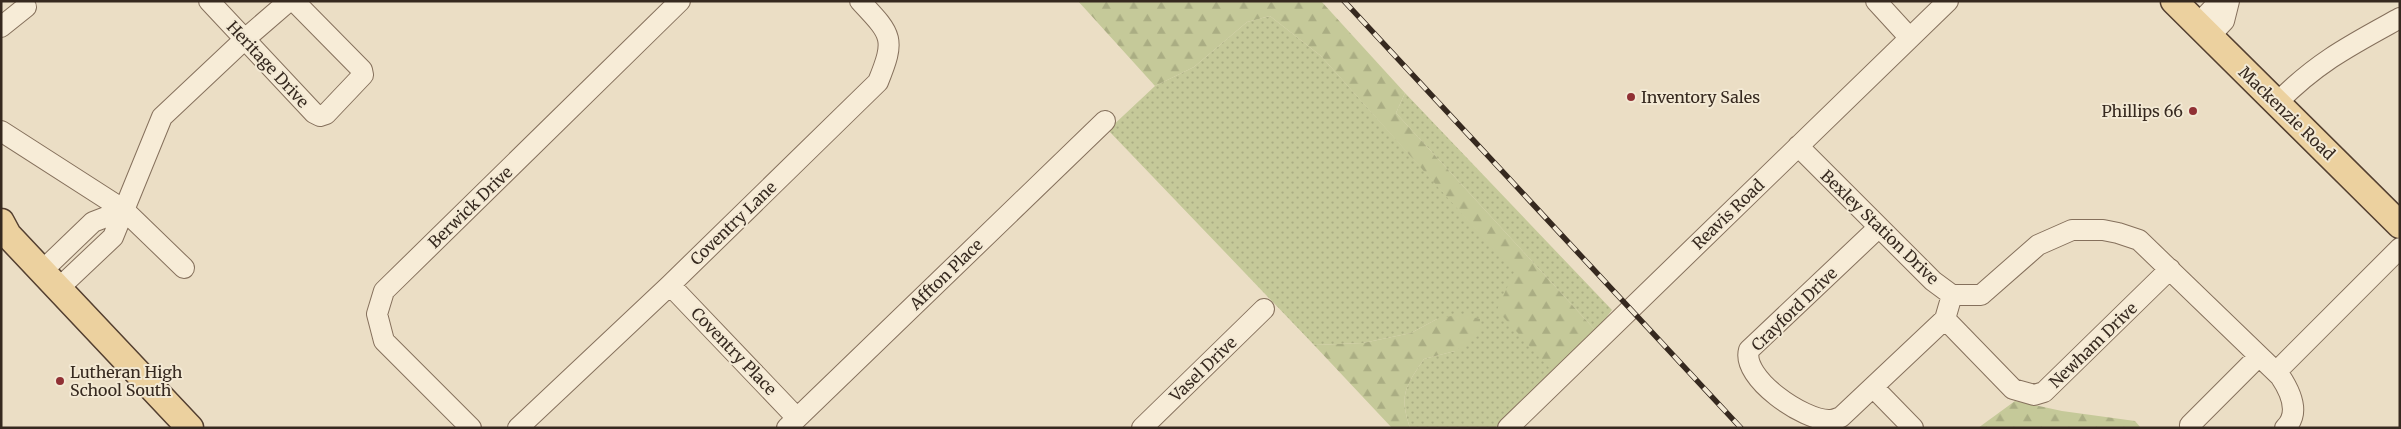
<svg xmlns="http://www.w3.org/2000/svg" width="2401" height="429" font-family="Merriweather,serif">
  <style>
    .grass { fill: url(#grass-dots) }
    .forest { fill: url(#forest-firs) }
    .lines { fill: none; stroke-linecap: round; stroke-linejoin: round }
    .minor-casing { stroke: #85705c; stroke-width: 22 }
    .major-casing { stroke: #533f30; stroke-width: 29 }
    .minor { stroke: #f7ecd7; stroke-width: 20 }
    .major { stroke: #ecd19f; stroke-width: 26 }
    .rail-casing { stroke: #36291f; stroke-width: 5.5 }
    .rail { stroke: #f3e9d4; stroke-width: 4; stroke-dasharray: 11; stroke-linecap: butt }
    .poi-dot { fill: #903034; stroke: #f3e9d4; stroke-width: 2 }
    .labels { text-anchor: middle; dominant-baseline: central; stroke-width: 4; stroke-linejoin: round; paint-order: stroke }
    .street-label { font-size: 16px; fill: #36291f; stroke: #f3e9d4 }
    .poi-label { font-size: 16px; fill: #36291f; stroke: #f3e9d4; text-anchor: start }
  </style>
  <defs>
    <pattern id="grass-dots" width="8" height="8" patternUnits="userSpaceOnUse" patternTransform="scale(1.25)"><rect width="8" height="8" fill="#c5c999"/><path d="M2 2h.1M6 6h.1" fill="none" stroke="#aaad83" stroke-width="1.8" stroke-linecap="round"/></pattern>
    <pattern id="forest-firs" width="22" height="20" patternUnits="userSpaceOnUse" patternTransform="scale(1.25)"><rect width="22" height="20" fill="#c5c999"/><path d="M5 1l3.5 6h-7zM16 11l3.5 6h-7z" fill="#aaad83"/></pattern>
  </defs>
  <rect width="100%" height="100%" fill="#ebdec5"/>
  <path class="grass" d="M 1270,16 L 1321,56 L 1515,272 L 1553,372 L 1495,428 L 1410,428 C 1399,395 1405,387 1424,359 L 1455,351 L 1437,319 L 1411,333 L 1363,343 L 1314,345 L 1108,130 L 1155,86 L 1194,67 L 1247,22 Z
    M 1405,93 L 1612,310 L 1596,331 L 1396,113 Z"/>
  <path class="forest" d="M 1078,1 L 1321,1 L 1405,93 L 1396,113 L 1596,331 L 1553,372 L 1497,310 L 1514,272 L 1321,56 L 1270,16 L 1247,22 L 1194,67 L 1155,86 Z
    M 1461,314 L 1480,319 L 1479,335 L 1455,351 L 1424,359 C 1405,387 1399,395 1410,428 L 1392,428 L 1314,345 L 1363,343 L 1411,333 L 1437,319 Z
    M 2015,401 L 2062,411 L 2135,421 L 2141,428 L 1978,428 Z"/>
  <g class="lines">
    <g class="minor-casing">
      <path id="minor" d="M 209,1 L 314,113 L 320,116 L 326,114 L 363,75 L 362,70 L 294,1
        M 1876,1 L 1909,37
        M 2197,25 L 2220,1
        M 1,27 L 26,7
        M 2209,37 L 2224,21 L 2229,1
        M 2277,103 C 2317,62 2351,45 2400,18
        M 1,131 L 124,210 L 184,268
        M 1798,146 L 1933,281 L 1952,295 L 1981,295 L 2038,245 L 2072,230 L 2103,230 L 2118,233 L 2139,240 L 2280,376 C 2290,391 2301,413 2285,428
        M 1878,228 L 1749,350 C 1741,378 1804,421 1830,420 C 1834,420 1838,418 1841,417 L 1945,319 L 1952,295
        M 42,271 L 93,222 L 124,210
        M 670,285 L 797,418
        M 59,288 L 113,237 L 162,117 L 246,38 L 289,1
        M 1945,319 L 2013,389 L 2034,395 L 2044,392 L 2170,269
        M 2276,372 L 2400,248
        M 1873,387 L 1913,428
        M 471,428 L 384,341 L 377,314 L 384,291 L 680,1
        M 518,428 L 670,285 L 878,82 C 896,38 892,35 860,1
        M 787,428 L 1105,121
        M 1142,428 L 1264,309
        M 1508,428 L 1948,1
        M 2191,428 L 2190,425 L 2259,356"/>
    </g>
    <g class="major-casing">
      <path id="major" d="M 2174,1 L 2400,225
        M 1,222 L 8,235 L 190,428"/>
    </g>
    <use href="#minor" class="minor"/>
    <use href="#major" class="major"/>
    <g class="rail-casing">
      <path id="rail" d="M 1344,1 L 1741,428"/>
    </g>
    <use href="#rail" class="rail"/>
  </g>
  <g class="poi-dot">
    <circle cx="1631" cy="97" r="5"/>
    <circle cx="2193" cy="111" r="5"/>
    <circle cx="60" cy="381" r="5"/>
  </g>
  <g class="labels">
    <g class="street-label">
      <text transform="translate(268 64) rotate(47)">Heritage Drive</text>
      <text transform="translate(2287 113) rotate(44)">Mackenzie Road</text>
      <text transform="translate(470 207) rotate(-44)">Berwick Drive</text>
      <text transform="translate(1728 214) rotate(-44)">Reavis Road</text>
      <text transform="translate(733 223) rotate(-44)">Coventry Lane</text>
      <text transform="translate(1880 227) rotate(44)">Bexley Station Drive</text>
      <text transform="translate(946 274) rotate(-44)">Affton Place</text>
      <text transform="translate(1794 309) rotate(-44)">Crayford Drive</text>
      <text transform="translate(2093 345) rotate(-44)">Newham Drive</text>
      <text transform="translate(734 351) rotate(46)">Coventry Place</text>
      <text transform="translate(1203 369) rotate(-44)">Vasel Drive</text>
    </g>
    <g class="poi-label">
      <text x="1641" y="97">Inventory Sales</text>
      <text x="2183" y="111" text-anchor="end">Phillips 66</text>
      <text x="70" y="372">Lutheran High<tspan x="70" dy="18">School South</tspan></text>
    </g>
  </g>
  <rect width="2401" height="429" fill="none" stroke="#36291f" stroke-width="5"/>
</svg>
